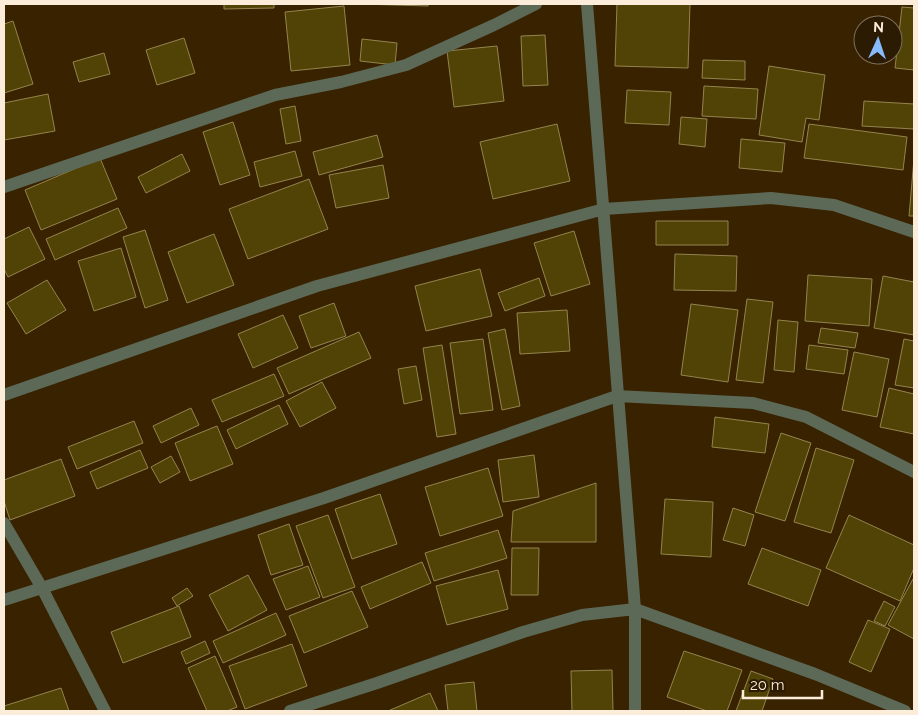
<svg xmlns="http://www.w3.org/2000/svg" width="918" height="715" font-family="Raleway,sans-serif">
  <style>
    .building { fill: #514306; stroke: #93844e }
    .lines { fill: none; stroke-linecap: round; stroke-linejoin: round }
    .minor { stroke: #5c6956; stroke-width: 12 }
  </style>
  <rect width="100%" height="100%" fill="#392200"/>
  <path class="building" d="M 224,4 L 274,4 L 274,8 L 224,9 Z
    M 361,4 L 428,4 L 428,6 Z
    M 617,4 L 690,4 L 688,68 L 615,66 Z
    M 344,6 L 350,65 L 291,71 L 285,12 Z
    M 902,7 L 914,8 L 914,70 L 895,68 Z
    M 13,21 L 33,84 L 4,93 L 4,24 Z
    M 545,35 L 548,85 L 523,86 L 521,36 Z
    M 184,38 L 195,73 L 157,85 L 146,50 Z
    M 362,39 L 397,43 L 395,65 L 360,61 Z
    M 497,46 L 504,101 L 454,107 L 447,51 Z
    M 104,53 L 110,74 L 79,82 L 73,62 Z
    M 703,60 L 745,61 L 745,80 L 702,78 Z
    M 769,66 L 825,75 L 819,120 L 806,118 L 802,142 L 759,135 Z
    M 704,86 L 758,89 L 756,119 L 702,116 Z
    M 627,90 L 671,92 L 669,125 L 625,123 Z
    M 48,94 L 55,131 L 4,140 L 4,103 Z
    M 864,101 L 914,104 L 914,129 L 862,126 Z
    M 295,106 L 301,141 L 286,144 L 280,109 Z
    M 681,117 L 707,119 L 705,147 L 679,144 Z
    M 233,122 L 250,175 L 220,185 L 203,132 Z
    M 557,124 L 570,181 L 493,199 L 480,142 Z
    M 809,124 L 907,137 L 903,170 L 804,158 Z
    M 377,135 L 383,157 L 319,175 L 313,152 Z
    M 741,139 L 785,143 L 782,172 L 739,168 Z
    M 295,151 L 302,176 L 260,187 L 254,162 Z
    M 182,154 L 190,171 L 146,193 L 138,177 Z
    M 100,158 L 117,199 L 41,230 L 25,190 Z
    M 914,159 L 914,216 L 909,216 Z
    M 383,165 L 389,198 L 336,208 L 329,175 Z
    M 309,179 L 328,229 L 248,259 L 229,209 Z
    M 118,208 L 127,228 L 55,260 L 46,239 Z
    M 656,221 L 728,221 L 728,245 L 656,245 Z
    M 29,227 L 45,259 L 8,277 L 4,269 L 4,239 Z
    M 145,230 L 168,300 L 145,308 L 123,237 Z
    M 574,231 L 590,284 L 551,296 L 534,243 Z
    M 214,234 L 234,285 L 187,303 L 168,252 Z
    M 121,248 L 136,297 L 94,311 L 78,261 Z
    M 675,254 L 737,256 L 736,291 L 674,290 Z
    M 480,269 L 492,316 L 426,331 L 415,286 Z
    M 808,275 L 872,279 L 869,326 L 805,321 Z
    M 883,276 L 914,282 L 914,335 L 874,328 Z
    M 539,278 L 545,296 L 505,311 L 498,293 Z
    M 47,280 L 66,310 L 26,334 L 7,303 Z
    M 747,299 L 773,302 L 763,383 L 736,380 Z
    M 334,303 L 346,336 L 311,348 L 299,316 Z
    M 691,304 L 738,310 L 728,382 L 681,375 Z
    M 567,310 L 570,351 L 520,354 L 517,313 Z
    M 283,315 L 298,348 L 253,368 L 238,334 Z
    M 778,320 L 798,322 L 794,372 L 774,370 Z
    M 821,328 L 858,333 L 855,348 L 818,343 Z
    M 505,329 L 520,406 L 502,410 L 488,333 Z
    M 359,332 L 371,358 L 289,394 L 277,368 Z
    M 483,339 L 493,410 L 460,414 L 450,343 Z
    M 904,339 L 914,341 L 914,388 L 895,385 Z
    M 442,345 L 456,434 L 437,437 L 423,348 Z
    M 809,345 L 848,350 L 844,374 L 806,369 Z
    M 854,352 L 889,359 L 877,417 L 842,410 Z
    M 416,366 L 422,400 L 404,404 L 398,369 Z
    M 274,374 L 284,396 L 222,422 L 212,400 Z
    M 322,382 L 336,408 L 300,427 L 286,401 Z
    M 889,388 L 914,394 L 914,434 L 880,427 Z
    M 279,405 L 288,424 L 236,449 L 227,430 Z
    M 191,408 L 199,425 L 161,443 L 153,426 Z
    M 715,417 L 769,424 L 765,453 L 712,447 Z
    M 134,421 L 143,443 L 77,469 L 68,447 Z
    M 217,426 L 233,464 L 190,481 L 175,443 Z
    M 781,433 L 811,443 L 785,521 L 755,512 Z
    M 816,448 L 854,460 L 831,533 L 794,522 Z
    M 140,450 L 148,468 L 97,489 L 90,472 Z
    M 534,455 L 539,497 L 503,502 L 498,460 Z
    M 171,456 L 180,472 L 160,483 L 151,467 Z
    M 61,459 L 75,496 L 10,520 L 4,501 L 4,480 Z
    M 488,468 L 503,516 L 440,536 L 425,487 Z
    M 596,483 L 596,542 L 511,542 L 513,511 Z
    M 380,494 L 397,544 L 352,559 L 335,509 Z
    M 665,499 L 713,502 L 711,557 L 661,554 Z
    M 733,508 L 754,515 L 745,546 L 723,540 Z
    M 328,515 L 355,587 L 323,598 L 296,526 Z
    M 849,515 L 914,545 L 914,568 L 900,601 L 826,568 Z
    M 289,524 L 303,565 L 271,575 L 258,535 Z
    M 498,530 L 507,558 L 434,581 L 425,553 Z
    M 512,548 L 539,548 L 538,595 L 511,595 Z
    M 762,548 L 821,570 L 808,606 L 748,584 Z
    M 422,562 L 431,583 L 370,609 L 361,587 Z
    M 308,566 L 320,597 L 286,610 L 273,579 Z
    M 498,570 L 508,609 L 447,625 L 436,586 Z
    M 248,575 L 267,610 L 228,631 L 209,595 Z
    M 913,579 L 914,580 L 914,639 L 888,625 Z
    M 187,588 L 193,596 L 177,606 L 172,598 Z
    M 352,591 L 368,627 L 304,653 L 289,616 Z
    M 884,601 L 895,607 L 885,626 L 874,621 Z
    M 179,606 L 191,637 L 123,663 L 111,632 Z
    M 276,613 L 286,635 L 223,663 L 213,641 Z
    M 868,620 L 890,629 L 871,672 L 849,662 Z
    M 205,641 L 210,653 L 186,664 L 181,652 Z
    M 292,644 L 307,686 L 245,709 L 229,666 Z
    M 684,651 L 742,670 L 727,711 L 707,711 L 667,697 Z
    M 215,656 L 237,707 L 227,711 L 207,711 L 188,668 Z
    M 612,670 L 613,711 L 572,711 L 571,671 Z
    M 751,671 L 773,679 L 762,711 L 736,711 Z
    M 474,682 L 477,711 L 448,711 L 445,685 Z
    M 61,688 L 69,711 L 4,711 L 4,706 Z
    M 430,693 L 438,711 L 388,711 Z"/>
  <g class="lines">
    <path class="minor" d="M 587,4 L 635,609 L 635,711
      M 4,187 L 275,95 L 341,82 L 406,65 L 494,25 L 536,4
      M 4,395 L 317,286 L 604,209 L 771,198 L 834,205 L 914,232
      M 4,523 L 42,588 L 105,711
      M 4,600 L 324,498 L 617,396 L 753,403 L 806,417 L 914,472
      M 290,711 L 377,683 L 523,632 L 582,615 L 635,609 L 815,674 L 905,711"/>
  </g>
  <rect width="918" height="715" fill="none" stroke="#fcedda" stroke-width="10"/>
  <g transform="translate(878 40) rotate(3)"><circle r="24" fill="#2b1b03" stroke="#7f6f59"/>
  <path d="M0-4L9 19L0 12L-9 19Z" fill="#88bbfc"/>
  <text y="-8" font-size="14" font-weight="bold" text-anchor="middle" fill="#fcedda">N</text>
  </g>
  <path d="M743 690v8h79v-8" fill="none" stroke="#fcedda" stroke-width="2.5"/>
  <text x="750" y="690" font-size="15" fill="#fcedda" stroke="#2b1b03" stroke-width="4" paint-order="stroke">20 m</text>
</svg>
